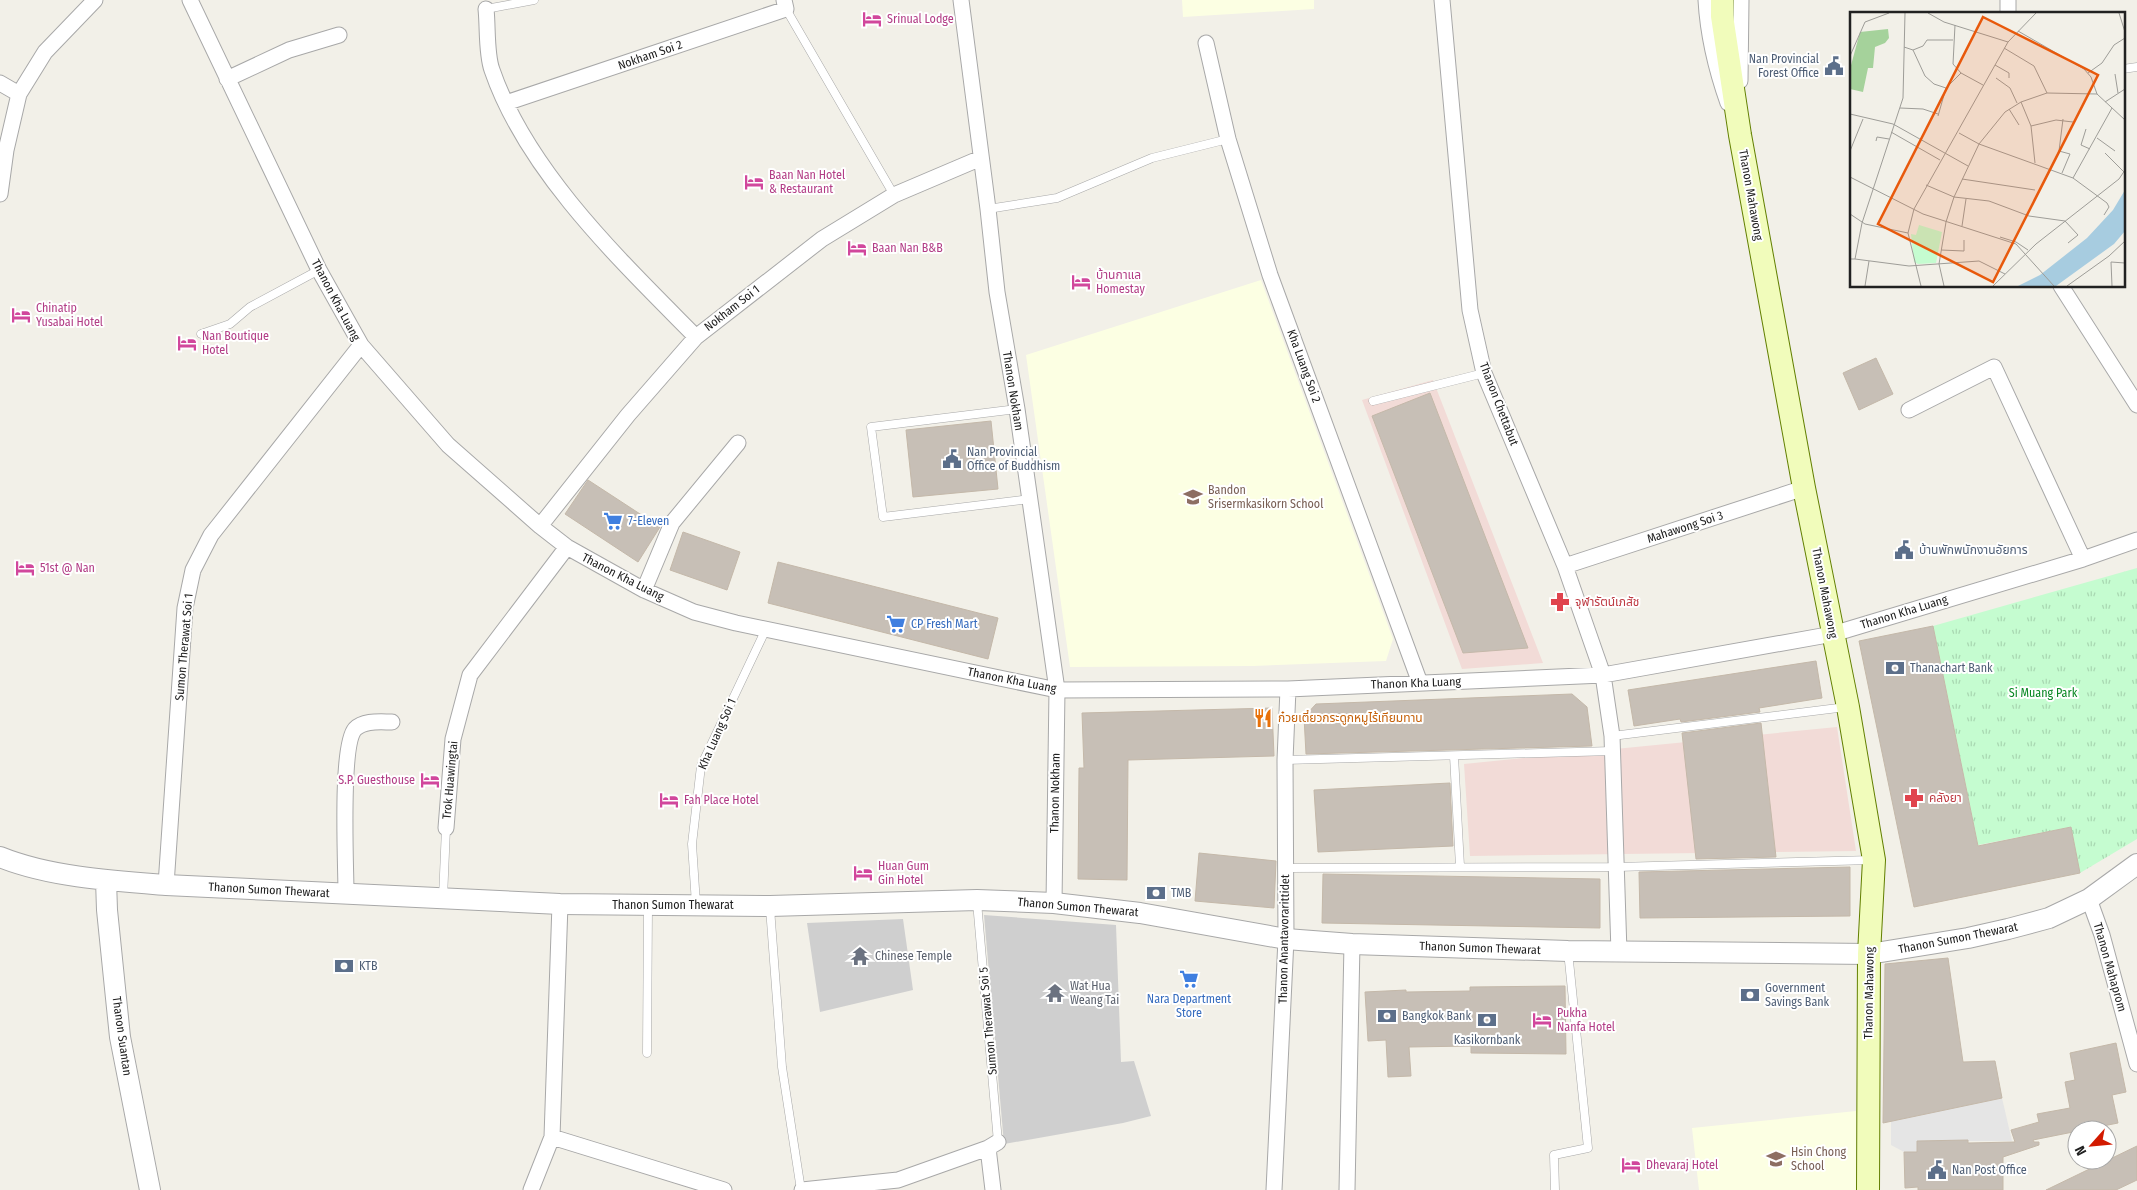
<svg xmlns="http://www.w3.org/2000/svg" width="2137" height="1190" font-family="'Fira Sans Condensed','Noto Sans Thai',sans-serif">
  <style>
    .commercial { fill: #f2dbd7 }
    .education { fill: #fcffe3 }
    .religious { fill: #cfcfcf }
    .park { fill: url(#park-tufts) }
    .parking { fill: #e5e5e5 }
    .building { fill: #c7bfb6; stroke: #c4b8a9 }
    .lines { fill: none; stroke-linecap: round; stroke-linejoin: round }
    .service-casing { stroke: #a8a8a8; stroke-width: 9 }
    .minor-casing { stroke: #a8a8a8; stroke-width: 17 }
    .tertiary-casing { stroke: #a8a8a8; stroke-width: 22 }
    .secondary-casing { stroke: #627f01; stroke-width: 24 }
    .service { stroke: #fff; stroke-width: 8 }
    .minor { stroke: #fff; stroke-width: 15 }
    .tertiary { stroke: #fff; stroke-width: 20 }
    .secondary { stroke: #f1fcbb; stroke-width: 22 }
    .labels { text-anchor: middle; dominant-baseline: central; stroke-width: 4; stroke-linejoin: round; paint-order: stroke }
    .hotel-label { font-size: 12px; fill: #b23c85; stroke: #fff; text-anchor: start }
    .street-label { font-size: 12px; fill: #212121; stroke: #fff }
    .service-label { font-size: 12px; fill: #4e5e75; stroke: #fff; text-anchor: start }
    .education-label { font-size: 12px; fill: #785e54; stroke: #fff; text-anchor: start }
    .shop-label { font-size: 12px; fill: #366cbe; stroke: #fff; text-anchor: start }
    .health-label { font-size: 12px; fill: #be3a42; stroke: #fff; text-anchor: start }
    .park-label { font-size: 12px; fill: #088722; stroke: #fff }
    .food-label { font-size: 12px; fill: #c56008; stroke: #fff; text-anchor: start }
    .worship-label { font-size: 12px; fill: #5b616d; stroke: #fff; text-anchor: start }
    .inset-road { fill: none; stroke: #9e9d98; stroke-width: 1 }
    .view { fill: #e8590c; fill-opacity: 0.15; stroke: #e8590c; stroke-width: 2.5 }
    .inset-edge { fill: none; stroke: #212121; stroke-width: 2.5 }
  </style>
  <defs>
    <pattern id="park-tufts" width="24" height="20" patternUnits="userSpaceOnUse" patternTransform="scale(1.25)"><rect width="24" height="20" fill="#c5fcd0"/><path d="M3 7l-1-3M5 7V3M7 7l1-3M15 17l-1-3M17 17v-4M19 17l1-3" fill="none" stroke="#a9d8b2"/></pattern>
  </defs>
  <rect width="100%" height="100%" fill="#f2f0e8"/>
  <path class="commercial" d="M 1433,380 L 1543,663 L 1462,669 L 1362,400 Z
    M 1837,727 L 1856,851 L 1470,856 L 1464,764 Z"/>
  <path class="education" d="M 1182,0 L 1314,0 L 1314,9 L 1183,17 Z
    M 1261,280 L 1393,639 L 1386,661 L 1253,666 L 1070,667 L 1026,355 Z
    M 1856,1111 L 1856,1190 L 1699,1190 L 1692,1128 Z"/>
  <path class="religious" d="M 984,915 L 1116,925 L 1121,1062 L 1134,1061 L 1151,1116 L 1123,1123 L 1004,1144 Z
    M 903,919 L 913,990 L 820,1012 L 807,923 Z"/>
  <path class="park" d="M 2137,568 L 2137,839 L 2080,873 L 2071,827 L 1978,845 L 1933,626 Z"/>
  <path class="parking" d="M 2002,1098 L 2012,1141 L 1917,1141 L 1917,1152 L 1904,1152 L 1891,1145 L 1891,1121 Z"/>
  <path class="building" d="M 1876,358 L 1893,394 L 1859,410 L 1843,373 Z
    M 1430,393 L 1528,648 L 1463,653 L 1372,416 Z
    M 991,421 L 998,489 L 913,497 L 906,430 Z
    M 588,480 L 660,527 L 638,562 L 565,514 Z
    M 683,532 L 740,552 L 727,590 L 670,570 Z
    M 778,562 L 998,618 L 988,659 L 768,603 Z
    M 1933,626 L 1978,846 L 2071,827 L 2080,873 L 1914,907 L 1859,641 Z
    M 1816,661 L 1822,698 L 1759,708 L 1760,712 L 1681,722 L 1680,719 L 1634,726 L 1628,690 Z
    M 1572,694 L 1587,707 L 1592,746 L 1306,754 L 1304,717 L 1316,704 Z
    M 1272,708 L 1274,756 L 1128,760 L 1127,880 L 1078,879 L 1079,768 L 1084,768 L 1082,713 Z
    M 1761,723 L 1776,857 L 1696,859 L 1682,733 Z
    M 1450,783 L 1453,846 L 1318,852 L 1314,790 Z
    M 1199,853 L 1276,861 L 1274,908 L 1195,901 Z
    M 1850,867 L 1850,916 L 1640,918 L 1639,872 Z
    M 1323,874 L 1600,879 L 1600,928 L 1322,923 Z
    M 1948,958 L 1963,1062 L 1995,1061 L 2002,1098 L 1883,1123 L 1885,964 Z
    M 1565,986 L 1566,1054 L 1471,1053 L 1471,1046 L 1409,1047 L 1411,1076 L 1388,1077 L 1386,1040 L 1368,1041 L 1365,992 L 1406,990 L 1406,992 L 1470,991 L 1470,987 Z
    M 2116,1043 L 2126,1092 L 2112,1095 L 2118,1123 L 2033,1140 L 2034,1142 L 2039,1142 L 2039,1145 L 2003,1157 L 2003,1190 L 1918,1190 L 1918,1187 L 1905,1188 L 1904,1152 L 1917,1152 L 1917,1141 L 1968,1140 L 1968,1143 L 2015,1142 L 2011,1130 L 2039,1122 L 2037,1114 L 2070,1108 L 2065,1082 L 2075,1080 L 2070,1053 Z
    M 2137,1146 L 2137,1180 L 2116,1190 L 2046,1190 Z"/>
  <g class="lines">
    <g class="service-casing">
      <path id="service" d="M 486,9 L 534,0
        M 786,9 L 894,195
        M 2123,69 L 2137,67
        M 988,209 L 1057,198 L 1152,158 L 1228,139
        M 201,334 L 230,324 L 250,307 L 319,270
        M 1373,401 L 1484,373
        M 1017,409 L 871,427 L 883,517 L 1030,499
        M 1612,736 L 1846,707
        M 1454,756 L 1460,866
        M 1285,760 L 1612,751
        M 1286,868 L 1617,867 L 1872,860
        M 443,898 L 446,828
        M 977,902 L 998,1142
        M 696,904 L 692,844 L 701,766 L 766,629
        M 770,908 L 782,1067 L 801,1190
        M 647,1053 L 648,906
        M 1555,1190 L 1554,1155 L 1588,1148 L 1568,951"/>
    </g>
    <g class="minor-casing">
      <path id="minor" d="M 190,0 L 319,270 L 361,345 L 448,445 L 540,526 L 567,547 L 644,590 L 694,612 L 736,623 L 1057,690 L 1288,689 L 1603,675 L 1833,634 L 2083,559 L 2137,540
        M 961,0 L 988,209 L 997,292 L 1017,409 L 1057,690 L 1054,903
        M 1442,0 L 1470,310 L 1484,373 L 1565,566 L 1603,675 L 1612,736 L 1619,952
        M 1706,0 C 1708,36 1716,69 1728,103
        M 486,9 C 488,27 486,54 492,70 C 527,172 621,261 696,337
        M 2008,14 L 2008,0
        M 1206,43 L 1228,139 L 1270,275 L 1420,683
        M 227,79 L 289,50 L 339,35
        M 1740,81 L 1741,0
        M 0,83 L 19,94
        M 506,103 L 786,9 L 784,0
        M 0,194 L 6,150 L 19,94 L 45,52 L 95,0
        M 2061,286 L 2137,405
        M 1909,410 L 1994,367 L 2083,559
        M 540,526 L 628,415 L 696,337 L 822,239 L 894,195 L 981,158
        M 1565,566 L 1804,488
        M 644,590 L 672,523 L 738,443
        M 446,828 L 453,739 L 470,675 L 567,547
        M 166,885 L 185,608 L 193,570 L 211,535 L 361,345
        M 346,893 C 346,865 340,746 355,729 C 364,720 380,722 392,722
        M 2089,899 L 2102,935 L 2137,1064
        M 552,1137 L 560,904
        M 988,1148 L 993,1190
        M 531,1190 L 552,1137 L 724,1190
        M 802,1190 L 898,1180 L 988,1148 L 998,1142
        M 1274,1190 L 1286,939 L 1285,760 L 1288,689
        M 1347,1190 L 1352,944"/>
    </g>
    <g class="tertiary-casing">
      <path id="tertiary" d="M 0,857 C 49,877 113,881 166,885 L 560,904 L 770,906 L 977,900 L 1054,903 L 1140,913 L 1286,939 L 1352,944 L 1568,951 L 1869,954 L 1968,938 L 2008,929 L 2049,918 L 2089,899 L 2137,864
        M 106,880 L 107,910 L 120,1037 L 150,1190"/>
    </g>
    <g class="secondary-casing">
      <path id="secondary" d="M 1722,0 L 1722,16 L 1740,135 L 1804,488 L 1848,707 L 1874,860 L 1869,954 L 1868,1190"/>
    </g>
    <use href="#service" class="service"/>
    <use href="#minor" class="minor"/>
    <use href="#tertiary" class="tertiary"/>
    <use href="#secondary" class="secondary"/>
  </g>
  <defs>
    <g id="hotel-bare" transform="scale(1.5)"><path d="M-6-4.5h1.5V1H6V5H4.5V3h-9V5H-6ZM-4 0a1.8 1.8 0 1 1 3.6 0ZM.5 0V-2.5h3Q6-2.5 6 0Z" fill="#d1479c" stroke="#fff" stroke-width="2.5" paint-order="stroke"/></g>
    <g id="civic-bare" transform="scale(1.5)"><path d="M-.6-6.5H3V-4.5H.6V-3L4-1V1h2V6H-6V1h2V-1L-.6-3ZM-1.2 2.5V6h2.4V2.5Z" fill="#5c6f8a" stroke="#fff" stroke-width="2.5" paint-order="stroke"/></g>
    <g id="school-bare" transform="scale(1.5)"><path d="M0-5L7-2L0 1L-7-2ZM-4 1L0 2.5L4 1V4Q0 6-4 4Z" fill="#8d6e63" stroke="#fff" stroke-width="2.5" paint-order="stroke"/></g>
    <g id="supermarket-bare" transform="scale(1.5)"><path d="M-6-5.5h2.5l.6 2H6L4.5 2H-2.5L-4.4-4H-6ZM-1.5 3.2a1.3 1.3 0 1 0 .1 0ZM3 3.2a1.3 1.3 0 1 0 .1 0Z" fill="#3f7fe0" stroke="#fff" stroke-width="2.5" paint-order="stroke"/></g>
    <g id="pharmacy-bare" transform="scale(1.5)"><path d="M-2-6h4v4h4v4h-4v4h-4v-4h-4v-4h4Z" fill="#e0444e" stroke="#fff" stroke-width="2.5" paint-order="stroke"/></g>
    <g id="bank-bare" transform="scale(1.5)"><path d="M-6-4H6V4H-6ZM0-2.3a2.3 2.3 0 1 0 0 4.6a2.3 2.3 0 1 0 0-4.6Z" fill="#5c6f8a" stroke="#fff" stroke-width="2.5" paint-order="stroke"/></g>
    <g id="restaurant-bare" transform="scale(1.5)"><path d="M-5-6h1v4h1v-4h1v4h1v-4h1v5L-1.5 .5V6h-2V.5L-5-1ZM5-6V6H3V1.5H1.5Q1.5-4 5-6Z" fill="#e8710a" stroke="#fff" stroke-width="2.5" paint-order="stroke"/></g>
    <g id="temple-bare" transform="scale(1.5)"><path d="M0-6L5-2H3V0L6.5 2.5H4V6H1.5V3h-3V6H-4V2.5H-6.5L-3 0V-2H-5Z" fill="#6b7280" stroke="#fff" stroke-width="2.5" paint-order="stroke"/></g>
  </defs>
  <g fill-rule="evenodd">
    <use href="#hotel-bare" x="872" y="19"/>
    <use href="#civic-bare" x="1834" y="66"/>
    <use href="#hotel-bare" x="754" y="182"/>
    <use href="#hotel-bare" x="857" y="248"/>
    <use href="#hotel-bare" x="1081" y="282"/>
    <use href="#hotel-bare" x="21" y="315"/>
    <use href="#hotel-bare" x="187" y="343"/>
    <use href="#civic-bare" x="952" y="459"/>
    <use href="#school-bare" x="1193" y="497"/>
    <use href="#supermarket-bare" x="613" y="521"/>
    <use href="#civic-bare" x="1904" y="550"/>
    <use href="#hotel-bare" x="25" y="568"/>
    <use href="#pharmacy-bare" x="1560" y="602"/>
    <use href="#supermarket-bare" x="896" y="624"/>
    <use href="#bank-bare" x="1895" y="668"/>
    <use href="#restaurant-bare" x="1263" y="718"/>
    <use href="#hotel-bare" x="430" y="780"/>
    <use href="#pharmacy-bare" x="1914" y="798"/>
    <use href="#hotel-bare" x="669" y="800"/>
    <use href="#hotel-bare" x="863" y="873"/>
    <use href="#bank-bare" x="1156" y="893"/>
    <use href="#temple-bare" x="860" y="956"/>
    <use href="#bank-bare" x="344" y="966"/>
    <use href="#supermarket-bare" x="1189" y="979"/>
    <use href="#temple-bare" x="1055" y="993"/>
    <use href="#bank-bare" x="1750" y="995"/>
    <use href="#bank-bare" x="1387" y="1016"/>
    <use href="#bank-bare" x="1487" y="1020"/>
    <use href="#hotel-bare" x="1542" y="1020"/>
    <use href="#school-bare" x="1776" y="1159"/>
    <use href="#hotel-bare" x="1631" y="1165"/>
    <use href="#civic-bare" x="1937" y="1170"/>
  </g>
  <g class="labels">
    <g class="hotel-label">
      <text x="887" y="19">Srinual Lodge</text>
      <text x="769" y="175">Baan Nan Hotel<tspan x="769" dy="14">&amp; Restaurant</tspan></text>
      <text x="872" y="248">Baan Nan B&amp;B</text>
      <text x="1096" y="275">บ้านกาแล<tspan x="1096" dy="14">Homestay</tspan></text>
      <text x="36" y="308">Chinatip<tspan x="36" dy="14">Yusabai Hotel</tspan></text>
      <text x="202" y="336">Nan Boutique<tspan x="202" dy="14">Hotel</tspan></text>
      <text x="40" y="568">51st @ Nan</text>
      <text x="415" y="780" text-anchor="end">S.P. Guesthouse</text>
      <text x="684" y="800">Fah Place Hotel</text>
      <text x="878" y="866">Huan Gum<tspan x="878" dy="14">Gin Hotel</tspan></text>
      <text x="1557" y="1013">Pukha<tspan x="1557" dy="14">Nanfa Hotel</tspan></text>
      <text x="1646" y="1165">Dhevaraj Hotel</text>
    </g>
    <g class="street-label">
      <text transform="translate(650 55) rotate(-19)">Nokham Soi 2</text>
      <text transform="translate(1751 195) rotate(80)">Thanon Mahawong</text>
      <text transform="translate(336 300) rotate(62)">Thanon Kha Luang</text>
      <text transform="translate(732 308) rotate(-38)">Nokham Soi 1</text>
      <text transform="translate(1304 366) rotate(70)">Kha Luang Soi 2</text>
      <text transform="translate(1013 391) rotate(81)">Thanon Nokham</text>
      <text transform="translate(1499 404) rotate(69)">Thanon Chettabut</text>
      <text transform="translate(1685 527) rotate(-18)">Mahawong Soi 3</text>
      <text transform="translate(623 577) rotate(27)">Thanon Kha Luang</text>
      <text transform="translate(1825 593) rotate(79)">Thanon Mahawong</text>
      <text transform="translate(1904 612) rotate(-17)">Thanon Kha Luang</text>
      <text transform="translate(184 647) rotate(-85)">Sumon Therawat Soi 1</text>
      <text transform="translate(1012 680) rotate(11)">Thanon Kha Luang</text>
      <text transform="translate(1416 683) rotate(-2)">Thanon Kha Luang</text>
      <text transform="translate(717 734) rotate(-66)">Kha Luang Soi 1</text>
      <text transform="translate(450 780) rotate(-85)">Trok Huawingtai</text>
      <text transform="translate(1055 793) rotate(-89)">Thanon Nokham</text>
      <text transform="translate(269 890) rotate(3)">Thanon Sumon Thewarat</text>
      <text x="673" y="905">Thanon Sumon Thewarat</text>
      <text transform="translate(1078 907) rotate(5)">Thanon Sumon Thewarat</text>
      <text transform="translate(1958 938) rotate(-11)">Thanon Sumon Thewarat</text>
      <text transform="translate(1284 939) rotate(-89)">Thanon Anantavorarittidet</text>
      <text transform="translate(1480 948) rotate(2)">Thanon Sumon Thewarat</text>
      <text transform="translate(2110 967) rotate(74)">Thanon Mahaprom</text>
      <text transform="translate(1869 993) rotate(-89)">Thanon Mahawong</text>
      <text transform="translate(988 1021) rotate(-95)">Sumon Therawat Soi 5</text>
      <text transform="translate(122 1036) rotate(82)">Thanon Suantan</text>
    </g>
    <g class="service-label">
      <text x="1819" y="59" text-anchor="end">Nan Provincial<tspan x="1819" dy="14">Forest Office</tspan></text>
      <text x="967" y="452">Nan Provincial<tspan x="967" dy="14">Office of Buddhism</tspan></text>
      <text x="1919" y="550">บ้านพักพนักงานอัยการ</text>
      <text x="1910" y="668">Thanachart Bank</text>
      <text x="1171" y="893">TMB</text>
      <text x="359" y="966">KTB</text>
      <text x="1765" y="988">Government<tspan x="1765" dy="14">Savings Bank</tspan></text>
      <text x="1402" y="1016">Bangkok Bank</text>
      <text x="1487" y="1040" text-anchor="middle">Kasikornbank</text>
      <text x="1952" y="1170">Nan Post Office</text>
    </g>
    <g class="education-label">
      <text x="1208" y="490">Bandon<tspan x="1208" dy="14">Srisermkasikorn School</tspan></text>
      <text x="1791" y="1152">Hsin Chong<tspan x="1791" dy="14">School</tspan></text>
    </g>
    <g class="shop-label">
      <text x="628" y="521">7-Eleven</text>
      <text x="911" y="624">CP Fresh Mart</text>
      <text x="1189" y="999" text-anchor="middle">Nara Department<tspan x="1189" dy="14">Store</tspan></text>
    </g>
    <g class="health-label">
      <text x="1575" y="602">จุฬารัตน์เภสัช</text>
      <text x="1929" y="798">คลังยา</text>
    </g>
    <g class="park-label">
      <text x="2043" y="693">Si Muang Park</text>
    </g>
    <g class="food-label">
      <text x="1278" y="718">ก๋วยเตี๋ยวกระดูกหมูไร้เทียมทาน</text>
    </g>
    <g class="worship-label">
      <text x="875" y="956">Chinese Temple</text>
      <text x="1070" y="986">Wat Hua<tspan x="1070" dy="14">Weang Tai</tspan></text>
    </g>
  </g>
  <g transform="translate(1850 12)">
    <rect width="275" height="275" fill="#f2f0e8"/>
    <path d="M 38,17 L 39,26 L 35,31 L 25,35 L 23,56 L 18,56 L 13,80 L 0,77 L 0,57 L 10,20 Z" fill="#a5d29b"/>
    <path d="M 69,213 L 92,220 L 86,251 L 68,252 L 64,250 L 61,222 L 66,223 Z" fill="#c5fcd0"/>
    <path d="M 275,178 L 275,219 L 264,232 L 206,274 L 168,274 L 190,263 L 237,226 L 263,198 Z" fill="#a7cce0"/>
    <path class="inset-road" d="M 78,1 L 94,10 L 158,30M 269,1 L 275,20M 168,19 L 234,57 L 241,65 L 247,82 L 275,108M 54,35 L 63,38 L 75,64 L 84,72 L 96,76M 154,36 L 184,54 L 197,81M 63,38 L 73,34 L 77,28 L 103,28M 0,44 L 15,10 L 39,1M 145,53 L 159,61 L 159,66M 111,61 L 133,73M 238,61 L 252,51 L 264,33 L 275,26M 265,62 L 268,81M 146,66 L 160,76 L 167,91M 171,90 L 181,114 L 185,151M 255,90 L 275,77M 50,96 L 73,97 L 88,102M 159,97 L 169,113M 0,102 L 43,112 L 118,154M 88,104 L 96,76 L 111,61 L 103,52 L 105,13M 181,114 L 206,108 L 223,110M 236,117 L 231,133 L 240,137M 41,120 L 90,148M 109,121 L 129,132 L 223,166 L 257,191 L 259,195 L 254,203M 247,126 L 265,139M 26,129 L 27,125 L 39,127M 0,139 L 13,107M 255,141 L 274,160M 212,161 L 220,142 L 209,139 L 213,107M 0,165 L 73,202 L 166,232 L 204,274M 223,166 L 262,96M 112,167 L 185,178M 76,173 L 104,185 L 139,189 L 179,204 L 215,209 L 228,223 L 218,231M 0,202 L 15,212 L 58,221M 112,214 L 116,187M 150,225 L 166,230 L 178,238M 91,238 L 114,239 L 114,228M 0,247 L 5,247 L 12,211 L 53,86 L 55,1M 5,247 L 59,254 L 129,249 L 155,262M 15,274 L 19,249M 71,274 L 58,221 L 64,197 L 158,30 L 186,1M 94,274 L 89,252 L 96,210 L 104,185 L 129,132 L 155,100 L 171,90 L 197,81 L 247,82M 143,274 L 186,232 L 269,167 L 275,158M 217,274 L 259,244 L 275,229M 262,274 L 261,250 L 275,251"/>
    <path class="view" d="M 133,5 L 248,63 L 143,270 L 28,212 Z"/>
    <rect width="275" height="275" class="inset-edge"/>
  </g>
  <g transform="translate(2092 1145) rotate(243)"><circle r="24" fill="#ffffff" stroke="#a6a6a6"/>
  <path d="M0-4L9 19L0 12L-9 19Z" fill="#d21a00"/>
  <text y="-8" font-size="14" font-weight="bold" text-anchor="middle" fill="#212121">N</text>
  </g>
</svg>
